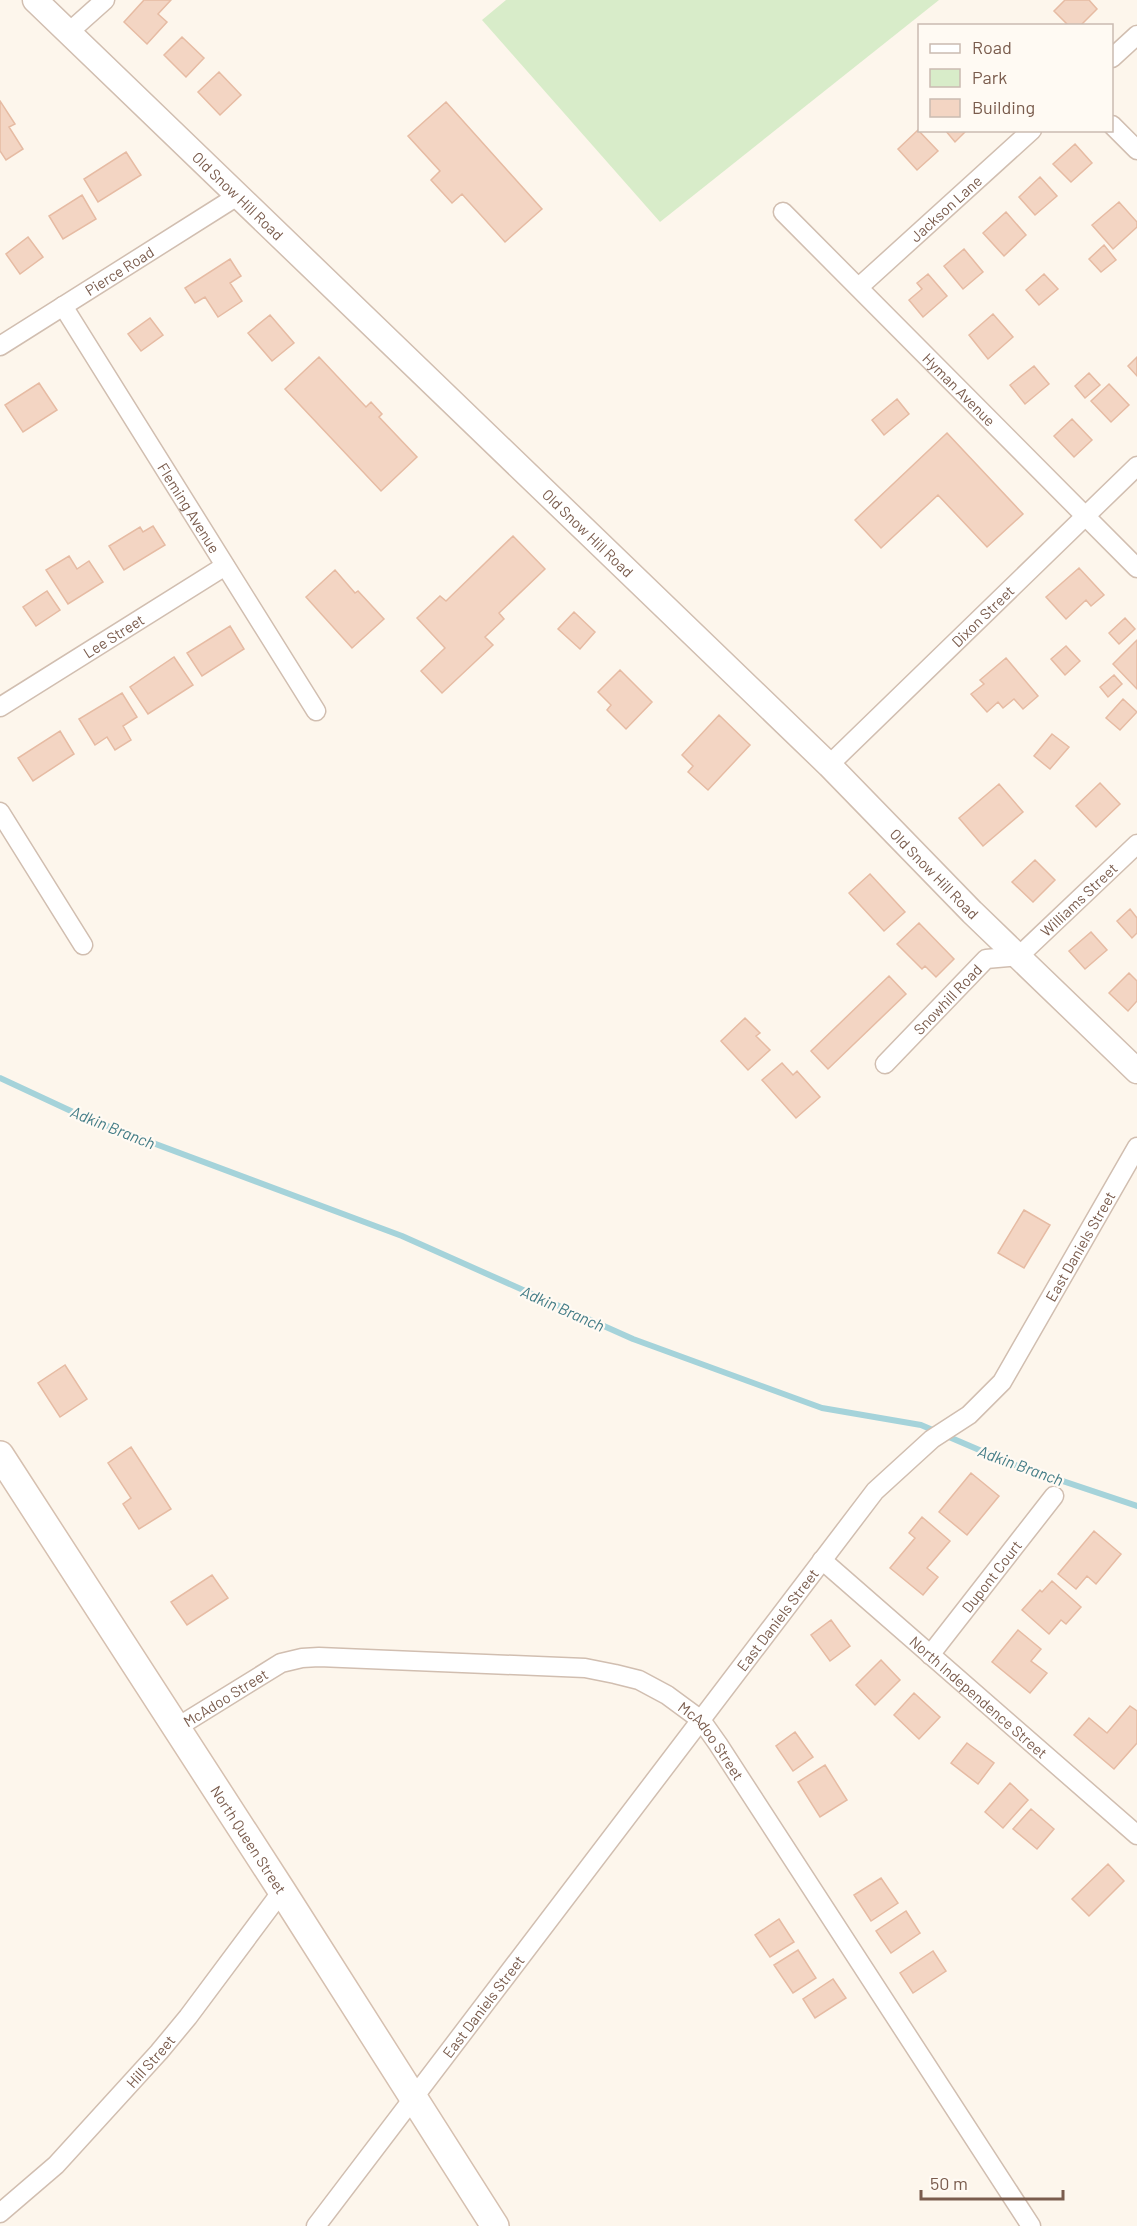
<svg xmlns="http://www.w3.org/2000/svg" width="1137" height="2226" font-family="Barlow,sans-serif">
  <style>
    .green { fill: #d8ecc9 }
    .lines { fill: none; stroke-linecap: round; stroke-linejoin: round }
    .stream { stroke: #a5d3da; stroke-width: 6 }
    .building { fill: #f3d5c3; stroke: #e6bba3; stroke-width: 1.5 }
    .minor-casing { stroke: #d1beb0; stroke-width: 21 }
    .tertiary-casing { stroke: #d1beb0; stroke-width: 27 }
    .secondary-casing { stroke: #d6c0b0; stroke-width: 30 }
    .minor { stroke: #fff; stroke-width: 18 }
    .tertiary { stroke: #fff; stroke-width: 24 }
    .secondary { stroke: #fff; stroke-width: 27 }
    .labels { text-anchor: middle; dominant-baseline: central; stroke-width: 4.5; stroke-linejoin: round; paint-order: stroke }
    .street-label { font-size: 15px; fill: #7a5c4d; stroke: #fffaf3 }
    .water-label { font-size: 16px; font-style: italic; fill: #437c86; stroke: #fffaf3 }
  </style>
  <rect width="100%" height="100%" fill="#fdf6ec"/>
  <path class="green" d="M 506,0 L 939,0 L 660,222 L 482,20 Z"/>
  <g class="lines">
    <path class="stream" d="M 0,1078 L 86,1118 L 402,1236 L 633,1339 L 822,1408 L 921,1425 L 1012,1464 L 1137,1506"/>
  </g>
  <path class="building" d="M 144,0 L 171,0 L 158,14 L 167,22 L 147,44 L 124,22 Z
    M 1065,0 L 1089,0 L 1097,9 L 1080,26 L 1069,26 L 1054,11 Z
    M 182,37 L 204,58 L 186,77 L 164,55 Z
    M 219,72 L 241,95 L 220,115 L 198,92 Z
    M 0,101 L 15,124 L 9,127 L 23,149 L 6,160 L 0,151 Z
    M 446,102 L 542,209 L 505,242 L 462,194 L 452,203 L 431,180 L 440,171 L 408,136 Z
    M 918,130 L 938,151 L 917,170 L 898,149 Z
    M 945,130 L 967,130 L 955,142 Z
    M 1075,144 L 1092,163 L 1071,182 L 1053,164 Z
    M 126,152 L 141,175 L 98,202 L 84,179 Z
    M 1040,177 L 1057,196 L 1035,215 L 1019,197 Z
    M 82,195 L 96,219 L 63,239 L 49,216 Z
    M 1119,202 L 1137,222 L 1137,227 L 1113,249 L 1092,225 Z
    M 1006,212 L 1026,235 L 1004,256 L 983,233 Z
    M 28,237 L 43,257 L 20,274 L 6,254 Z
    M 1104,245 L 1116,260 L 1101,272 L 1089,259 Z
    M 964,249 L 983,272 L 963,289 L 944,266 Z
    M 230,259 L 241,276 L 230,283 L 242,301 L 218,317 L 205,297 L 195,303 L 185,288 Z
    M 928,274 L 947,296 L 923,317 L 909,300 L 922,289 L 917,283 Z
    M 1044,274 L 1058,289 L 1039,305 L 1026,290 Z
    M 993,314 L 1013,337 L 988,359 L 969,335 Z
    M 270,315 L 294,343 L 272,361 L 248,333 Z
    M 150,318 L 163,335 L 141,351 L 128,334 Z
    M 319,357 L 366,407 L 371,402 L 382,414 L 379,417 L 417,457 L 381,491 L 285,389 Z
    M 1137,357 L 1137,376 L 1128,366 Z
    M 1034,366 L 1049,384 L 1025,404 L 1010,385 Z
    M 1089,373 L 1100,385 L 1085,398 L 1075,386 Z
    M 39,383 L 57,410 L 23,432 L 5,405 Z
    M 1109,384 L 1129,405 L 1111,422 L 1091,401 Z
    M 897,399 L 909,414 L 884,435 L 872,420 Z
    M 1072,419 L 1092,440 L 1074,457 L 1054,436 Z
    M 947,433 L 1023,514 L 987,547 L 938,495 L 881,548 L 855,520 Z
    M 153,526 L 165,545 L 124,570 L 109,546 L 140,527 L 143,532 Z
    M 513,536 L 545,569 L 499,613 L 504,619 L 485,637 L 493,645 L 442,693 L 421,671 L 445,648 L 417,618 L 440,596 L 446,601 Z
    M 69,556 L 77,569 L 89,561 L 103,582 L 68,604 L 46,570 Z
    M 1079,568 L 1104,595 L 1091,606 L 1086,600 L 1066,619 L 1046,597 Z
    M 335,570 L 355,593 L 358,591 L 384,619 L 352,648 L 306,597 Z
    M 47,591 L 60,610 L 36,626 L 23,607 Z
    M 574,612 L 595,632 L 580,649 L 558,629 Z
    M 1125,618 L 1135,629 L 1119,644 L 1109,633 Z
    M 230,626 L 244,649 L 202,676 L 187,653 Z
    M 1137,640 L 1137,689 L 1113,664 Z
    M 1066,646 L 1080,661 L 1065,675 L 1051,659 Z
    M 174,657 L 193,685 L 148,714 L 130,687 Z
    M 1006,658 L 1038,696 L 1023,709 L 1014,699 L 1003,708 L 998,702 L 987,712 L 971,694 L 984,684 L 980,680 Z
    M 620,670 L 652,702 L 626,729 L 607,710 L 611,705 L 598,692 Z
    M 1114,675 L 1122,684 L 1108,697 L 1100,687 Z
    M 122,693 L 137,717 L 123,726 L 131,740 L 115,750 L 107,737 L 95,745 L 79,719 Z
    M 1123,699 L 1137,712 L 1120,730 L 1106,718 Z
    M 719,715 L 750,745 L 708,790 L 688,772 L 693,766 L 682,755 Z
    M 60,731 L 74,754 L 33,781 L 18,758 Z
    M 1052,734 L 1069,747 L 1050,769 L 1034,756 Z
    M 1100,783 L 1120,804 L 1096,827 L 1076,806 Z
    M 999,784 L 1023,812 L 983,846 L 959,818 Z
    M 1035,860 L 1055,880 L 1033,902 L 1012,882 Z
    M 870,874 L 905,912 L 884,931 L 849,893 Z
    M 1130,909 L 1137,918 L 1137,933 L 1132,938 L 1117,921 Z
    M 919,923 L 954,959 L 936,977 L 925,966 L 922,969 L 897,944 Z
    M 1091,932 L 1107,950 L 1085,969 L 1069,951 Z
    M 1129,973 L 1137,981 L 1137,1001 L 1128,1011 L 1109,993 Z
    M 889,976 L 906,994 L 828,1069 L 811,1051 Z
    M 745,1018 L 760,1033 L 756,1036 L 770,1050 L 748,1070 L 721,1041 Z
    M 782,1063 L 793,1075 L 797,1071 L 820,1097 L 796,1118 L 762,1080 Z
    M 1024,1210 L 1050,1225 L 1024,1268 L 998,1253 Z
    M 65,1365 L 87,1399 L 60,1417 L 38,1383 Z
    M 131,1447 L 171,1509 L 139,1529 L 123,1504 L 131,1498 L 108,1463 Z
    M 971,1473 L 999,1496 L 967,1535 L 939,1512 Z
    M 922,1517 L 950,1541 L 927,1568 L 938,1577 L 923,1595 L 890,1568 L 915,1538 L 909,1533 Z
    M 1094,1531 L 1121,1554 L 1096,1584 L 1087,1576 L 1076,1589 L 1058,1574 Z
    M 212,1575 L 228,1598 L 187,1625 L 171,1602 Z
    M 1052,1581 L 1081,1607 L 1066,1624 L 1061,1620 L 1049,1634 L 1022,1610 L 1040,1590 L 1042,1592 Z
    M 831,1620 L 850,1646 L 830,1661 L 811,1635 Z
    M 1018,1630 L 1041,1649 L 1031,1661 L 1047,1673 L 1030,1693 L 992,1662 Z
    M 881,1660 L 900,1680 L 875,1705 L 856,1685 Z
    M 914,1693 L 940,1717 L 919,1739 L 894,1715 Z
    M 1130,1706 L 1137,1711 L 1137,1743 L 1114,1769 L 1074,1735 L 1089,1718 L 1107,1733 Z
    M 795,1732 L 813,1757 L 793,1771 L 776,1746 Z
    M 967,1743 L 994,1763 L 978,1784 L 951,1763 Z
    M 825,1765 L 847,1800 L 820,1817 L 798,1782 Z
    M 1010,1783 L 1028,1800 L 1003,1828 L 985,1812 Z
    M 1031,1809 L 1054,1829 L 1037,1849 L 1013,1829 Z
    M 1108,1864 L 1124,1881 L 1089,1916 L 1072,1899 Z
    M 881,1878 L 898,1903 L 871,1921 L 854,1895 Z
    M 906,1911 L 920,1933 L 891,1953 L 876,1931 Z
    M 779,1919 L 794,1942 L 770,1957 L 755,1935 Z
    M 798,1950 L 816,1978 L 793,1993 L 774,1965 Z
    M 933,1951 L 946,1971 L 913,1993 L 900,1973 Z
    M 833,1979 L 846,1998 L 815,2018 L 803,1999 Z"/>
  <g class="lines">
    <g class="minor-casing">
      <g id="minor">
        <path d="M 68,33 L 105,0"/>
        <path d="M 1112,58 L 1137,35"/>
        <path d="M 1112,125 L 1137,150"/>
        <path id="s1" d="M 783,212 L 1137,568"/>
        <path id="s2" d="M 859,287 L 1032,130"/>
        <path id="s3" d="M 63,306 L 316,711"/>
        <path id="s4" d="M 0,346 L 239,195"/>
        <path id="s5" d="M 0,707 L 225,566"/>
        <path id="s6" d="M 829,765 L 1137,466"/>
        <path d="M 0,812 L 83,945"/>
        <path id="s7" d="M 885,1064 L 986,959 L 1019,956 L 1137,844"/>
        <path id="s8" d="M 822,1560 L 1137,1835"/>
        <path id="s9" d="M 930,1655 L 1054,1496"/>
        <path id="s10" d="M 176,1728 L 281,1663 L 302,1658 L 319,1657 L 585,1668 L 615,1674 L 639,1680 L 667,1695 L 701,1720 L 718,1744 L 1031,2226"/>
        <path id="s11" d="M 0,2213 L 56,2165 L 159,2052 L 188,2017 L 282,1891"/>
        <path id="s12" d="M 316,2226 L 875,1491 L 932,1439 L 969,1415 L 1002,1382 L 1137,1147"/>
      </g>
    </g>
    <g class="tertiary-casing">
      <g id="tertiary">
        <path id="s13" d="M 35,0 L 829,765 L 972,912 L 1137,1071"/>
      </g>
    </g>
    <g class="secondary-casing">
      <g id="secondary">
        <path id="s14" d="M 0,1455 L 282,1891 L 495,2226"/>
      </g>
    </g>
    <use href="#minor" class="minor"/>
    <use href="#tertiary" class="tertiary"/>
    <use href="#secondary" class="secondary"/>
  </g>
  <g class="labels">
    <g class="street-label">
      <text stroke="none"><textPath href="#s13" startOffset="282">Old Snow Hill Road</textPath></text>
      <text stroke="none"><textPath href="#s2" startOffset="117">Jackson Lane</textPath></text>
      <text stroke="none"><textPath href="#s4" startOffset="141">Pierce Road</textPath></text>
      <text stroke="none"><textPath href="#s1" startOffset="250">Hyman Avenue</textPath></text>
      <text stroke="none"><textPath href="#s3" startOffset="238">Fleming Avenue</textPath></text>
      <text stroke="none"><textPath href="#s13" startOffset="768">Old Snow Hill Road</textPath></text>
      <text stroke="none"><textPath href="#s6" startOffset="214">Dixon Street</textPath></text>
      <text stroke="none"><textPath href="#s5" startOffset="134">Lee Street</textPath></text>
      <text stroke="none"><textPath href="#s13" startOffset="1254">Old Snow Hill Road</textPath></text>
      <text stroke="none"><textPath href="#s7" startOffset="261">Williams Street</textPath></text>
      <text stroke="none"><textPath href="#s7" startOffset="90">Snowhill Road</textPath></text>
      <text stroke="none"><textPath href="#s12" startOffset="1248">East Daniels Street</textPath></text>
      <text stroke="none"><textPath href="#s9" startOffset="100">Dupont Court</textPath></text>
      <text stroke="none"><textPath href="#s12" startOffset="762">East Daniels Street</textPath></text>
      <text stroke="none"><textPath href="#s10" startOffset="58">McAdoo Street</textPath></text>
      <text stroke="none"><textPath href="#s8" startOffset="208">North Independence Street</textPath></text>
      <text stroke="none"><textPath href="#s10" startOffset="580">McAdoo Street</textPath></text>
      <text stroke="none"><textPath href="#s14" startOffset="458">North Queen Street</textPath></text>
      <text stroke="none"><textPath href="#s12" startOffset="276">East Daniels Street</textPath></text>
      <text stroke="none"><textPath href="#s11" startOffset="214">Hill Street</textPath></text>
    </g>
    <g class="water-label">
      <text transform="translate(113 1127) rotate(22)">Adkin Branch</text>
      <text transform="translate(563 1308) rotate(24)">Adkin Branch</text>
      <text transform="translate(1021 1465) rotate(20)">Adkin Branch</text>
    </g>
  </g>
  <rect x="918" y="24" width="195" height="108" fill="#fffaf3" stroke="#cabbb1" stroke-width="1.5"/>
  <rect x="930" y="44" width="30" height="9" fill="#ffffff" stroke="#cabbb1" stroke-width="1.5"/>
  <text x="972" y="54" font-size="18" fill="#7a5c4d">Road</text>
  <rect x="930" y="69" width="30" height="18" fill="#d8ecc9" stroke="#cabbb1" stroke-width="1.5"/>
  <text x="972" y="84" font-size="18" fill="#7a5c4d">Park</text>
  <rect x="930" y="99" width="30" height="18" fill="#f3d5c3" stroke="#cabbb1" stroke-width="1.5"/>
  <text x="972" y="114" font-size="18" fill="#7a5c4d">Building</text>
  <path d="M921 2190v9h142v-9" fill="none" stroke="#7a5c4d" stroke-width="3"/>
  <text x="930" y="2190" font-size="18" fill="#7a5c4d" stroke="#fffaf3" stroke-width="4.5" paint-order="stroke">50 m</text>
</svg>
